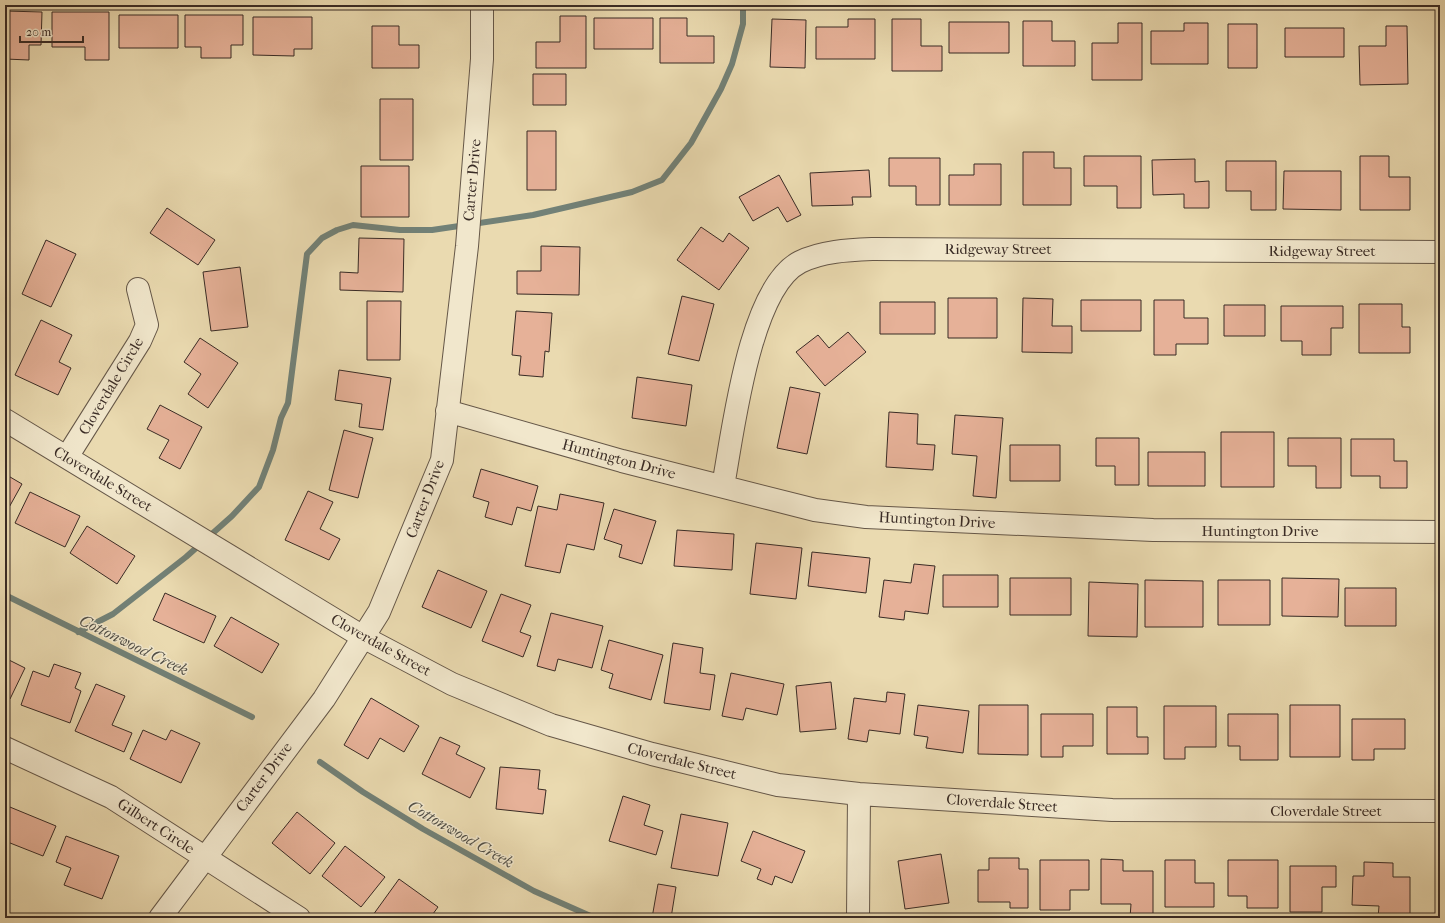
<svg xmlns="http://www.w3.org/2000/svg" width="1445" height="923" font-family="'IM FELL French Canon',serif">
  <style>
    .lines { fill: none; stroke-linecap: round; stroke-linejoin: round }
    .stream { stroke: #728177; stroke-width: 6 }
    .building { fill: #e6b198; stroke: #392b25 }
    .minor-casing { stroke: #655748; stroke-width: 24 }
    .minor { stroke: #f1e7cc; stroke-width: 22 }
    .labels { text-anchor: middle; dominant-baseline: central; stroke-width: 3; stroke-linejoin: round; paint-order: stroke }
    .street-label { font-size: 15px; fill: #392b25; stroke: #f1e7cc }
    .water-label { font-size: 16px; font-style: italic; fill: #514f47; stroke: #f1e7cc }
  </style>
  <rect width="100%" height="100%" fill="#eadab0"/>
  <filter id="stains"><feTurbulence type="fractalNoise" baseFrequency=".005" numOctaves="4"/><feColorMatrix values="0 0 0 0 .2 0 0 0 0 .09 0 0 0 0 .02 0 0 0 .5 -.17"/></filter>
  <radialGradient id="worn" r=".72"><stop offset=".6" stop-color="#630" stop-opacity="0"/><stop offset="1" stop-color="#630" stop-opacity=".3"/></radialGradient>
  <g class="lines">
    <path class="stream" d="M 5,595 L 252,717
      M 78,632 L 113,614 L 186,557 L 232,516 L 259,487 L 273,450 L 281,418 L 288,403 L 307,254 L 322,238 L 337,230 L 353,225 L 400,230 L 432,230 L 533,215 L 632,192 L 662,180 L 691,143 L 721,89 L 732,64 L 743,24 L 743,5
      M 320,762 L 363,792 L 423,829 L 534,891 L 595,918"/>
  </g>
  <path class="building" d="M 5,11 L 42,12 L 41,45 L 29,45 L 29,60 L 5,59 Z
    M 52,12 L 109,12 L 109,60 L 85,60 L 85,47 L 52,47 Z
    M 119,15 L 178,15 L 178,48 L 119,48 Z
    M 185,15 L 243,15 L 243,45 L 231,45 L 231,58 L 201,58 L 201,47 L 185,47 Z
    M 560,16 L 586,16 L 586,68 L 536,68 L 536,42 L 560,42 Z
    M 253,17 L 312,17 L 312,49 L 294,49 L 294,56 L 253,55 Z
    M 594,18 L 653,18 L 653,49 L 594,49 Z
    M 660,18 L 687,18 L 687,36 L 714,36 L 714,63 L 660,63 Z
    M 772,19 L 806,20 L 805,68 L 770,67 Z
    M 848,19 L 875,19 L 875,59 L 816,59 L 816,27 L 848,27 Z
    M 892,19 L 921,19 L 921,46 L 942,46 L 942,71 L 892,71 Z
    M 1023,21 L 1052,21 L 1052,41 L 1075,41 L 1075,66 L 1023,66 Z
    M 949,22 L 1009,22 L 1009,53 L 949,53 Z
    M 1118,23 L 1142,23 L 1142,80 L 1092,80 L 1092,43 L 1118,43 Z
    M 1184,23 L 1208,23 L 1208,64 L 1151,64 L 1151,31 L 1184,31 Z
    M 1228,24 L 1257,24 L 1257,68 L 1228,68 Z
    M 372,26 L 399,26 L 399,45 L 419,45 L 419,68 L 372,68 Z
    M 1386,26 L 1407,26 L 1408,84 L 1360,85 L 1359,46 L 1386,46 Z
    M 1285,28 L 1344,28 L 1344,57 L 1285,57 Z
    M 533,74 L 566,74 L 566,105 L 533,105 Z
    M 380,99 L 413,99 L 413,160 L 380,160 Z
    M 527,131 L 556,131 L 556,190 L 527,190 Z
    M 1023,152 L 1054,152 L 1054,168 L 1071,168 L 1071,205 L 1023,205 Z
    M 1084,156 L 1141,156 L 1141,208 L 1117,208 L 1117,186 L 1084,186 Z
    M 1360,156 L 1389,156 L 1389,177 L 1410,177 L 1410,210 L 1360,210 Z
    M 889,158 L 940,158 L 940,205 L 916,205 L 916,186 L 889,186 Z
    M 1195,159 L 1195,182 L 1209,181 L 1209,208 L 1184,208 L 1184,194 L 1153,195 L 1152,160 Z
    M 1226,161 L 1276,161 L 1276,210 L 1251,210 L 1251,191 L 1226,191 Z
    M 974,164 L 1001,164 L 1001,205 L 949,205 L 949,175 L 974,175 Z
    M 361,166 L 409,166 L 409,217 L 361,217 Z
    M 869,170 L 871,197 L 852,197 L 853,205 L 812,206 L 810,173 Z
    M 1284,171 L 1341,171 L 1341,210 L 1283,209 Z
    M 779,175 L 801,215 L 787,222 L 778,207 L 753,221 L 739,197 Z
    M 167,208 L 215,240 L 198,265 L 150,233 Z
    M 701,227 L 723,242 L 729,233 L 749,248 L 719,290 L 677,260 Z
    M 359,238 L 404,239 L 403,292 L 340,290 L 340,272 L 358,273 Z
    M 46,240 L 76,254 L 51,307 L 22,294 Z
    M 541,246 L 580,247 L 579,295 L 517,294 L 517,271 L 541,271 Z
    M 240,267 L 248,327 L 211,331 L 203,272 Z
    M 682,296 L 714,304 L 699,361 L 668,354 Z
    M 948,298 L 997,298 L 997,338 L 948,338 Z
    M 1023,298 L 1053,299 L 1052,326 L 1072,326 L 1072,353 L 1022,352 Z
    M 1081,300 L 1141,300 L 1141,331 L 1081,331 Z
    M 1154,300 L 1184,300 L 1184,318 L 1208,318 L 1208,344 L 1176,344 L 1176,355 L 1154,355 Z
    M 367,301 L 401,301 L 400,360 L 367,360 Z
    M 880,302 L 935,302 L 935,334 L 880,334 Z
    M 1359,304 L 1402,304 L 1402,327 L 1410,327 L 1410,353 L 1359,353 Z
    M 1224,305 L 1265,305 L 1265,336 L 1224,336 Z
    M 1281,306 L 1343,306 L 1343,328 L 1331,328 L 1331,355 L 1302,355 L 1302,341 L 1281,341 Z
    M 516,311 L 552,313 L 549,352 L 545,351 L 543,377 L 519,375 L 521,356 L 512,355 Z
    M 41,320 L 72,335 L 59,362 L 71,368 L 58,395 L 15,375 Z
    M 848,332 L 866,352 L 825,386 L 796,352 L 818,335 L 829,348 Z
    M 200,338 L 238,363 L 208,408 L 188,394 L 201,374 L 184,362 Z
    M 339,370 L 391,378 L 383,430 L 359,427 L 362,404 L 335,400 Z
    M 637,377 L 692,385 L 686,426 L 632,418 Z
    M 790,387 L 820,393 L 807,454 L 777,448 Z
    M 160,405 L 202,427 L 180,469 L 159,458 L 169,440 L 147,429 Z
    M 889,412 L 918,414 L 917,444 L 935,445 L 933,470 L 886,467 Z
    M 955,415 L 1003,418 L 996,498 L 973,496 L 977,456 L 952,454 Z
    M 344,430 L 373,438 L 358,498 L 329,490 Z
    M 1221,432 L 1274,432 L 1274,487 L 1221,487 Z
    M 1096,438 L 1139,438 L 1139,485 L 1115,485 L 1115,466 L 1096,466 Z
    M 1288,438 L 1341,438 L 1341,488 L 1316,488 L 1316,466 L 1288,466 Z
    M 1351,439 L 1394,439 L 1394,461 L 1407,461 L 1407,488 L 1380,488 L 1380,476 L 1351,476 Z
    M 1010,445 L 1060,445 L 1060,481 L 1010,481 Z
    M 1148,452 L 1205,452 L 1205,486 L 1148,486 Z
    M 481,469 L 538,486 L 531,511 L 517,507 L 512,525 L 485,517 L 489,502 L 473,497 Z
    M 5,474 L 22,484 L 7,511 L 5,510 Z
    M 308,491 L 333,502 L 320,529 L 340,539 L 329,560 L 285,540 Z
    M 30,492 L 80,516 L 65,547 L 15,523 Z
    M 560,494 L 604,503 L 594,550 L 567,544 L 560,573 L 525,566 L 538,506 L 557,510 Z
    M 614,509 L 656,521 L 642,564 L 619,557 L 622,545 L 604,539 Z
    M 87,526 L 135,556 L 117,584 L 70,553 Z
    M 677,530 L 734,534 L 732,570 L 674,566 Z
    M 756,543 L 802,548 L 796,599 L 750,594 Z
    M 812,552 L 870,558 L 866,593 L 808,586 Z
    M 914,564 L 935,566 L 928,614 L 905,611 L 904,620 L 879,617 L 884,580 L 911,583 Z
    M 438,570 L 487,591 L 471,628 L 422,607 Z
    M 943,575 L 998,575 L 998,607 L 943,607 Z
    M 1010,578 L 1071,578 L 1071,615 L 1010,615 Z
    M 1282,578 L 1339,579 L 1338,617 L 1282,616 Z
    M 1145,580 L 1203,581 L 1203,627 L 1145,627 Z
    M 1218,580 L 1270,580 L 1270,625 L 1218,625 Z
    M 1089,582 L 1138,584 L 1137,637 L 1088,636 Z
    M 1345,588 L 1396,588 L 1396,626 L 1345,626 Z
    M 165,593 L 216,616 L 204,643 L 153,620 Z
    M 501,594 L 531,605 L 520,632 L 531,636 L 523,657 L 482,641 Z
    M 551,613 L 603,626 L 592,668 L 558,659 L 555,671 L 537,666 Z
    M 231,617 L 279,644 L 262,673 L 214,646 Z
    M 609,640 L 663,655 L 651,700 L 609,688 L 613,674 L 601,670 Z
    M 673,643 L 703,648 L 700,673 L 715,675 L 710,710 L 664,703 Z
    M 5,658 L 25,668 L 10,699 L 5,696 Z
    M 54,664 L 81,673 L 75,688 L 81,691 L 70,723 L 21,705 L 33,671 L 49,677 Z
    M 731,673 L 784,684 L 777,715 L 746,708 L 743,720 L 722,716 Z
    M 831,682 L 836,729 L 800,732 L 796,686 Z
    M 96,684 L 125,696 L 112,725 L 132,733 L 124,752 L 75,731 Z
    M 887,692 L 905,694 L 900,734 L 869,730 L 867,742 L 848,739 L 854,698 L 886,702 Z
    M 371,698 L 419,726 L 404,752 L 380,738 L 368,759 L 344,745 Z
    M 918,705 L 969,711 L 963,753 L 926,748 L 928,737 L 914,735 Z
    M 979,705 L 1028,705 L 1028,755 L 978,754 Z
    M 1290,705 L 1340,705 L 1340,757 L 1290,757 Z
    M 1164,706 L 1216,706 L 1216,747 L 1185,747 L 1185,759 L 1164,759 Z
    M 1107,707 L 1137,707 L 1137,737 L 1148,737 L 1148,754 L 1107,754 Z
    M 1041,714 L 1093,714 L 1093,746 L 1063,746 L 1063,757 L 1041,757 Z
    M 1228,714 L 1278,714 L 1278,760 L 1240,760 L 1240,746 L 1228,746 Z
    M 1352,719 L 1405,719 L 1405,749 L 1374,749 L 1374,760 L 1352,760 Z
    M 143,730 L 166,740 L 171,730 L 200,743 L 181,783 L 130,759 Z
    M 440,737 L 460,746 L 456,754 L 485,768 L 470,798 L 422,774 Z
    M 500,767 L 540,770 L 538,789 L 546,790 L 543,814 L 496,809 Z
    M 623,796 L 650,805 L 644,825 L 663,831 L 656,855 L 609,841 Z
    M 5,805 L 56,826 L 43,856 L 5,841 Z
    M 297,812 L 335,843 L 310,874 L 272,843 Z
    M 681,814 L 728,823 L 718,876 L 671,868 Z
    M 753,831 L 805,851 L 792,883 L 775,876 L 772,885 L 757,879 L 761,869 L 741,861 Z
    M 66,836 L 119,856 L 102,899 L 64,885 L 71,868 L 56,862 Z
    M 345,846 L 385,877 L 361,907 L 322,876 Z
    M 941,854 L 949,903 L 905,909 L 898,861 Z
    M 989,858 L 1019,858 L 1019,869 L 1028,869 L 1028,908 L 1010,908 L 1010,902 L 978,902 L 978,870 L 989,870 Z
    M 1101,859 L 1123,860 L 1123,871 L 1153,871 L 1153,918 L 1130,918 L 1131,904 L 1101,904 Z
    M 1040,860 L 1089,860 L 1089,890 L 1070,890 L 1070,910 L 1040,910 Z
    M 1165,860 L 1195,860 L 1195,883 L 1214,883 L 1214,907 L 1165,907 Z
    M 1228,860 L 1278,860 L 1278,908 L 1247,908 L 1247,896 L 1228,896 Z
    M 1364,862 L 1393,863 L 1393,877 L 1410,877 L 1410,918 L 1378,918 L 1379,906 L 1352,905 L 1353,876 L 1364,876 Z
    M 1290,866 L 1336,866 L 1336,887 L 1322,887 L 1322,912 L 1290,912 Z
    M 399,879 L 438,907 L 430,918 L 377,918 L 373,915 Z
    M 658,884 L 676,887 L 671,918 L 652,918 Z"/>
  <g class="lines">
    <g class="minor-casing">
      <path id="minor" d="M 447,411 L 622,461 L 815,510 L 866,517 L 1153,530 L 1440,532
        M 5,420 L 363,637 L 452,684 L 551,725 L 652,754 L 778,785 L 859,794 L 1112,810 L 1440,811
        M 67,457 L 140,341 L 147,325 L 138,289
        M 723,486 C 733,433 749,288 800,262 C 822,251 849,250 873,249 L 1440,252
        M 5,748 L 111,797 L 299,918
        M 160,918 L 324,699 L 379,612 L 442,460 L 467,246 L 482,59 L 482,5
        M 858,918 L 859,794"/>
    </g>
    <use href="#minor" class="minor"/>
  </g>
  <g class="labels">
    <g class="street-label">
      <text transform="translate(472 180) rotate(-85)">Carter Drive</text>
      <text x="998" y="249">Ridgeway Street</text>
      <text x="1322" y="251">Ridgeway Street</text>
      <text transform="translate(111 386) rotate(-59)">Cloverdale Circle</text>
      <text transform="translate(619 459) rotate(15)">Huntington Drive</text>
      <text transform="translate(103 479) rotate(31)">Cloverdale Street</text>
      <text transform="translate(425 499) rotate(-69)">Carter Drive</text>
      <text transform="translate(937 520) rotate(3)">Huntington Drive</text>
      <text x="1260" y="531">Huntington Drive</text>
      <text transform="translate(381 645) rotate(29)">Cloverdale Street</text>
      <text transform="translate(682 761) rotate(14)">Cloverdale Street</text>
      <text transform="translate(264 777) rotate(-53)">Carter Drive</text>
      <text transform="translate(1002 803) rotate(4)">Cloverdale Street</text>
      <text x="1326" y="811">Cloverdale Street</text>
      <text transform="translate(156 826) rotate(33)">Gilbert Circle</text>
    </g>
    <g class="water-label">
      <text transform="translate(134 645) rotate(26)">Cottonwood Creek</text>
      <text transform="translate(461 834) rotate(30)">Cottonwood Creek</text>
    </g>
  </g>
  <rect width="1445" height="923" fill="none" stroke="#eadab0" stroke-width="20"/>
  <rect x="6" y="6" width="1433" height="911" fill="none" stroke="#392b25" stroke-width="2"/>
  <rect x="10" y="10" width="1425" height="903" fill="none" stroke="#392b25"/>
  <path d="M20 36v6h63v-6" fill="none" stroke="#392b25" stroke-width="2"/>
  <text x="26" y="36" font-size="12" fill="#392b25" stroke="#f1e7cc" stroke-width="3" paint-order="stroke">20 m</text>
  <rect width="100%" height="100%" filter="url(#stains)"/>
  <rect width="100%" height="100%" fill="url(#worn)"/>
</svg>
